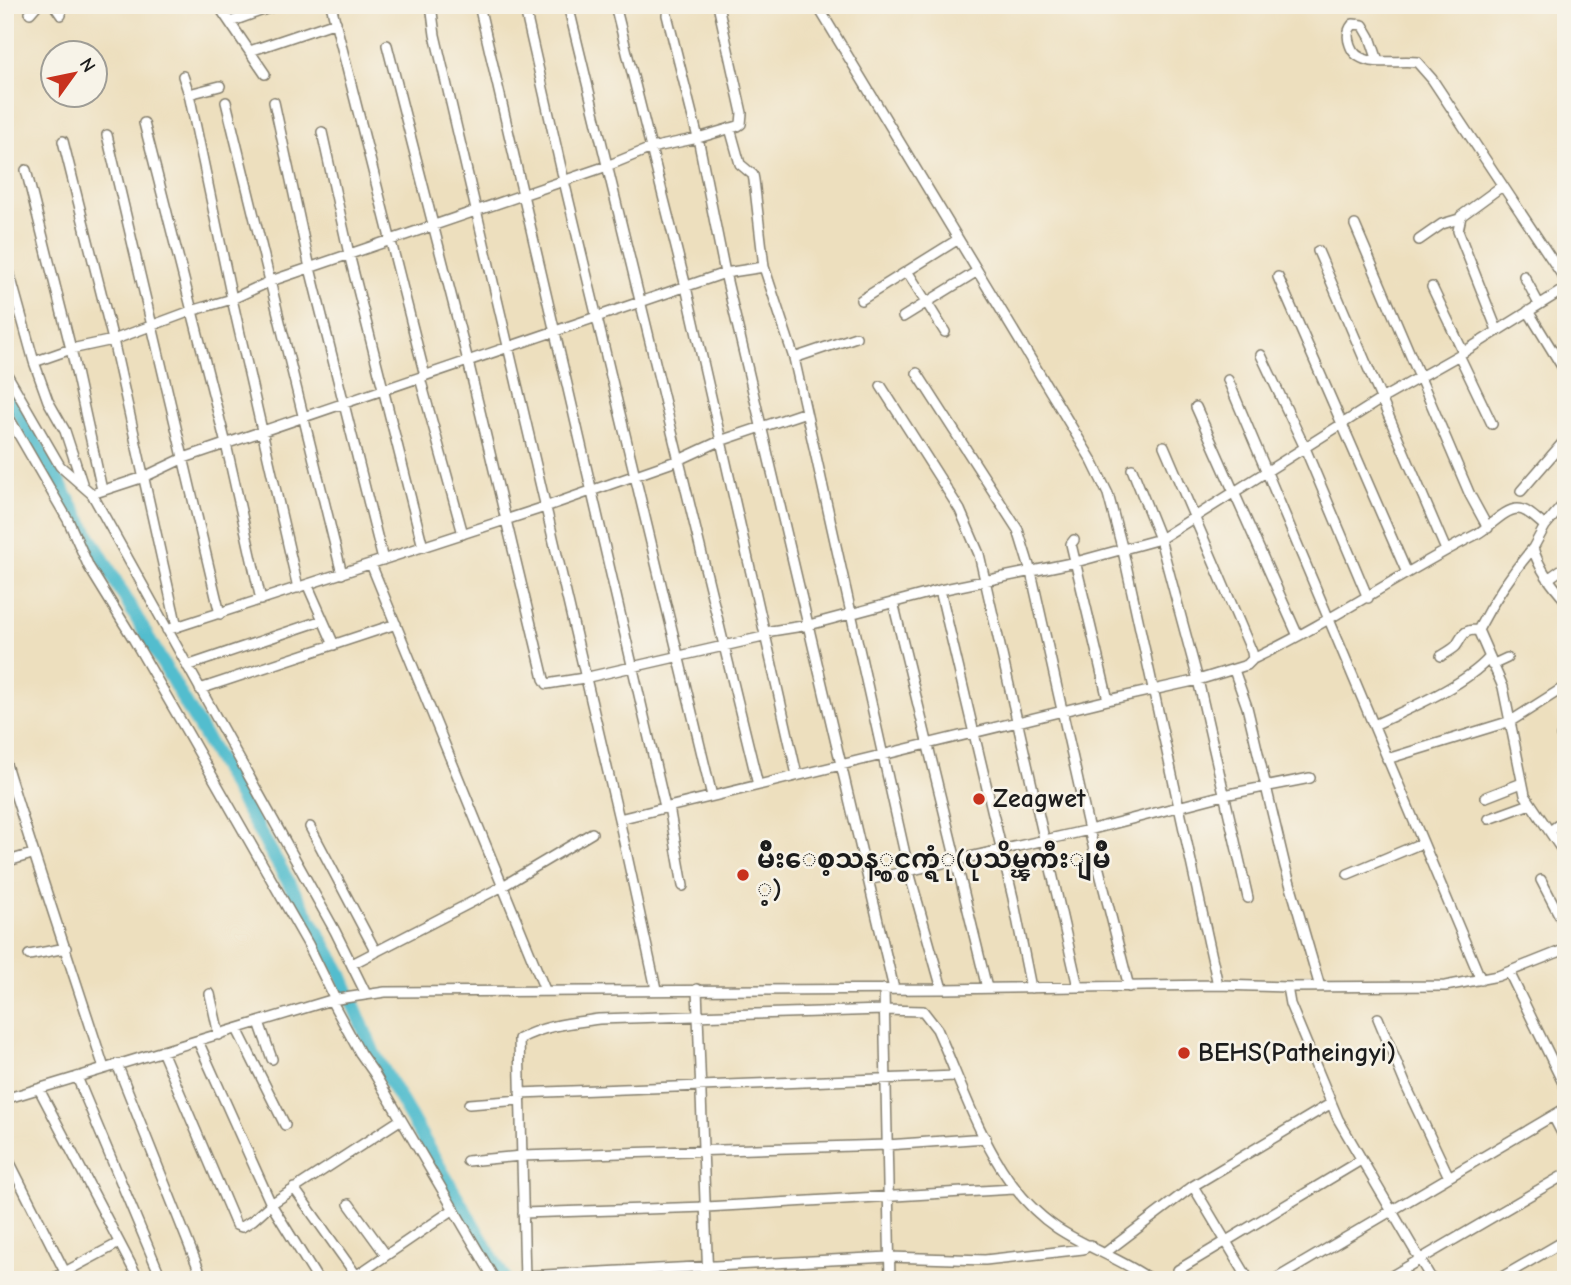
<svg xmlns="http://www.w3.org/2000/svg" width="1571" height="1285" font-family="'Comic Neue','Noto Sans Myanmar',sans-serif">
  <style>
    .lines { fill: none; stroke-linecap: round; stroke-linejoin: round }
    .river { stroke: #52bdce; stroke-width: 14 }
    .minor-casing { stroke: #847e6d; stroke-width: 12 }
    .minor { stroke: #fff; stroke-width: 9 }
    .poi-dot { fill: #c8321e; stroke: #f7f3e8; stroke-width: 2.5 }
    .labels { text-anchor: middle; dominant-baseline: central; stroke-width: 5; stroke-linejoin: round; paint-order: stroke }
    .poi-label { font-size: 26px; font-weight: bold; fill: #1c1c1c; stroke: #f7f3e8; text-anchor: start }
  </style>
  <rect width="100%" height="100%" fill="#f7f3e8"/>
  <filter id="ink" filterUnits="userSpaceOnUse"><feTurbulence type="fractalNoise" baseFrequency=".0143" numOctaves="2"/><feDisplacementMap in="SourceGraphic" scale="14" xChannelSelector="R" yChannelSelector="G"/><feConvolveMatrix kernelMatrix="1 2 1 2 8 2 1 2 1" color-interpolation-filters="sRGB"/></filter>
  <filter id="wash" filterUnits="userSpaceOnUse"><feTurbulence type="fractalNoise" baseFrequency=".00686" numOctaves="4" result="noise"/><feDisplacementMap in="SourceGraphic" scale="28" xChannelSelector="R" yChannelSelector="G"/><feGaussianBlur stdDeviation="1.57" result="paint"/><feColorMatrix in="noise" values="0 0 0 0 0 0 0 0 0 0 0 0 0 0 0 0 0 1.4 0 .05"/><feComposite in="paint" operator="in"/></filter>
  <g filter="url(#wash)">
    <rect width="100%" height="100%" fill="#eddfbe"/>
    <g class="lines">
      <path class="river" d="M 5,389 L 339,970 L 374,1054 L 505,1280"/>
    </g>
  </g>
  <g filter="url(#ink)">
    <g class="lines">
      <g class="minor-casing">
        <path id="minor" d="M 54,5 L 61,15
          M 218,5 L 265,74
          M 331,5 L 425,376
          M 431,5 L 435,35 L 619,819 L 656,989
          M 479,5 L 665,807
          M 524,5 L 564,181 L 712,796
          M 568,5 L 758,785
          M 615,5 L 686,287 L 797,775
          M 817,5 L 1091,459 L 1108,494 L 1123,551 L 1218,985
          M 30,13 L 37,5
          M 667,15 L 698,138 L 725,273 L 894,989
          M 230,22 L 277,5
          M 387,45 L 468,361 L 544,679 L 547,684 L 584,678 L 763,637 L 765,632 L 809,625 L 940,590 L 1076,562 L 1160,539 L 1383,398 L 1459,355 L 1566,288
          M 250,51 L 336,22
          M 1378,61 L 1370,37 L 1363,25 L 1353,24 C 1347,31 1347,37 1350,45 C 1358,70 1396,59 1417,62 L 1432,79 L 1566,281
          M 183,76 L 189,94 L 232,299 L 298,588
          M 189,94 L 220,86
          M 226,102 L 342,574
          M 274,102 L 310,268 L 383,560
          M 144,123 L 226,444 L 261,600
          M 730,128 L 740,164 L 753,175 L 754,180 L 764,267 L 794,358 L 909,872 L 942,989
          M 322,132 L 349,254 L 423,547
          M 107,135 L 220,614
          M 63,141 L 113,340 L 177,627
          M 26,170 L 71,349 L 102,490
          M 1355,225 L 1470,495 L 1488,528
          M 1419,240 L 1442,224 L 1459,219
          M 1318,251 L 1446,550
          M 5,257 L 34,362 L 48,401 L 65,431 L 82,483
          M 907,271 L 945,332
          M 1524,276 L 1539,304
          M 1278,277 L 1407,573
          M 1432,287 L 1463,352
          M 861,300 L 957,240
          M 1528,311 L 1566,373
          M 903,317 L 976,272
          M 1497,330 L 1458,231 L 1461,216 L 1502,186
          M 1261,355 L 1305,448 L 1368,598
          M 1459,355 L 1492,424
          M 794,358 L 856,337
          M 34,362 L 71,349 L 113,340 L 191,311 L 232,299 L 271,281 L 607,166 L 651,148 L 698,138 L 738,126 L 741,124 L 742,113 L 718,5
          M 5,371 L 60,466 L 92,494 L 335,931 L 366,994
          M 917,373 L 1018,530 L 1031,572 L 1089,830 L 1129,987
          M 420,378 L 463,534
          M 1228,380 L 1481,980
          M 881,386 L 960,510 L 979,554 L 1078,987
          M 1196,407 L 1298,636
          M 5,411 L 68,520 L 89,567 L 134,640 L 186,730 L 308,944 L 335,999
          M 1132,469 L 1160,539 L 1198,680 L 1248,898
          M 1521,491 L 1566,439
          M 92,494 L 144,477 L 184,458 L 725,273 L 764,267
          M 1566,501 L 1545,526 L 1533,548 C 1539,569 1552,585 1566,601
          M 1074,540 L 1071,544 L 1108,700
          M 1533,548 C 1511,574 1493,601 1478,630 L 1503,687 L 1525,795 L 1566,856
          M 371,564 L 545,990
          M 1548,579 L 1566,566
          M 308,586 L 334,645
          M 940,590 L 1013,898 L 1031,988
          M 893,602 L 987,988
          M 167,630 L 545,507 L 679,460 L 720,441 L 806,412
          M 1441,656 C 1446,653 1452,650 1456,646 C 1463,636 1463,629 1478,630
          M 1253,659 C 1331,622 1401,573 1477,534 C 1490,527 1504,509 1518,509 C 1528,509 1538,521 1545,526
          M 1492,665 L 1507,658
          M 187,666 L 323,620
          M 1234,670 L 1247,707 L 1285,866 L 1320,987
          M 200,689 L 396,624
          M 1374,725 C 1408,709 1464,686 1489,658
          M 1561,736 L 1566,741
          M 1387,759 L 1511,721 L 1566,686
          M 5,761 C 36,864 71,965 104,1068
          M 1486,797 L 1522,783
          M 669,807 L 683,886
          M 619,819 L 1108,700 L 1198,680 L 1247,665 L 1253,659 L 1252,652 L 1164,446
          M 1489,819 L 1530,804
          M 310,827 L 376,952
          M 1550,831 L 1566,819
          M 5,862 L 32,854
          M 1348,874 L 1422,843
          M 868,880 L 1089,830 L 1224,795 L 1310,778
          M 1541,880 L 1566,928
          M 29,955 L 66,948
          M 352,964 L 503,886 L 592,833
          M 1509,972 L 1566,1089
          M 1287,987 L 1290,1004 L 1338,1119 L 1432,1280
          M 697,989 L 708,1280
          M 884,989 L 890,1280
          M 210,994 L 219,1035
          M 331,1000 L 360,1053 L 374,1073 L 495,1280
          M 1378,1018 L 1407,1088 L 1449,1177
          M 259,1022 L 272,1059
          M 237,1029 L 285,1125
          M 162,1051 L 236,1225 L 242,1227 L 253,1220 L 271,1204 L 198,1041
          M 117,1064 L 203,1280
          M 77,1077 L 162,1280
          M 39,1089 L 139,1280
          M 520,1093 L 956,1076
          M 5,1099 L 331,1000 L 385,992 L 942,989 L 1218,985 L 1287,987 L 1445,986 L 1498,976 L 1566,949
          M 469,1104 L 520,1100
          M 1553,1116 L 1566,1141
          M 5,1153 L 69,1280
          M 467,1161 L 521,1156 L 887,1145 L 986,1138
          M 1193,1186 L 1249,1280
          M 294,1188 L 356,1275
          M 349,1204 L 386,1255
          M 523,1213 L 706,1207 L 1014,1189
          M 1105,1253 L 1193,1186 L 1330,1104
          M 1178,1270 L 1361,1160
          M 525,1276 L 889,1257 L 985,1260 L 1083,1249 L 1090,1245
          M 50,1280 L 119,1243
          M 318,1280 L 271,1204 L 400,1120
          M 350,1280 L 454,1209
          M 525,1280 L 519,1039 C 545,1025 571,1023 599,1019 L 883,1010 L 923,1011 L 937,1029 C 967,1096 993,1186 1057,1228 C 1087,1248 1122,1259 1151,1280
          M 1274,1280 L 1566,1108
          M 1385,1280 L 1566,1174
          M 1497,1280 L 1566,1240"/>
      </g>
      <use href="#minor" class="minor"/>
    </g>
  </g>
  <g class="poi-dot">
    <circle cx="979" cy="799" r="7"/>
    <circle cx="743" cy="875" r="7"/>
    <circle cx="1184" cy="1053" r="7"/>
  </g>
  <g class="labels">
    <g class="poi-label">
      <text x="993" y="799">Zeagwet</text>
      <text x="757" y="860">မ်ိဳးေစ့သန့္စင္စက္ရံု(ပုသိမ္ၾကီးျမိဳ<tspan x="757" dy="30">့)</tspan></text>
      <text x="1198" y="1053">BEHS(Patheingyi)</text>
    </g>
  </g>
  <rect width="1571" height="1285" fill="none" stroke="#f7f3e8" stroke-width="28"/>
  <g transform="translate(74 74) rotate(57)"><circle r="33" fill="#f7f3e8" stroke="#9f9d96" stroke-width="2"/>
  <path d="M0-5L12 26L0 18L-12 26Z" fill="#c8321e"/>
  <text y="-10" font-size="19" font-weight="bold" text-anchor="middle" fill="#1c1c1c">N</text>
  </g>
</svg>
